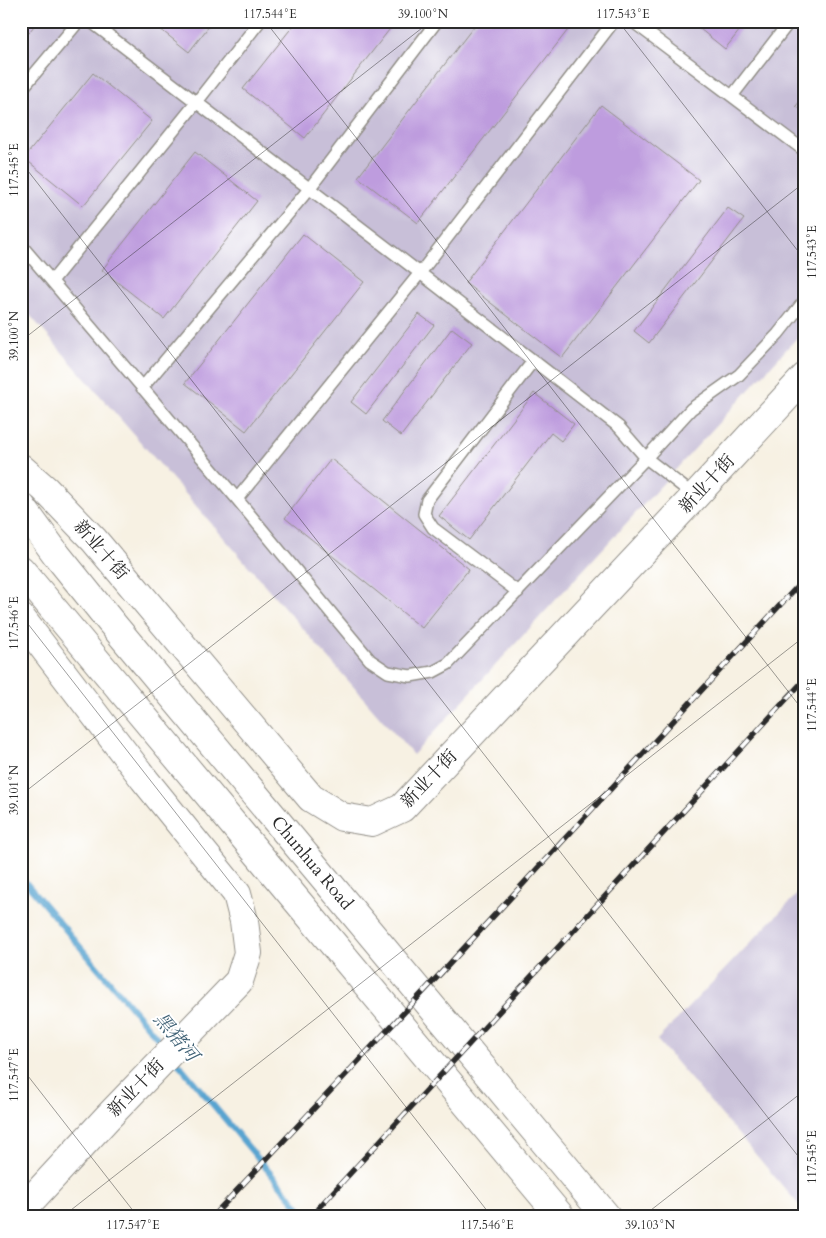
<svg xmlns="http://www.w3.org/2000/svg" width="826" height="1238" font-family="Cardo,'Noto Serif SC',serif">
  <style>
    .industrial { fill: #c8bfd8 }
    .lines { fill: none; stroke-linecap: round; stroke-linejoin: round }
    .stream { stroke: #58a4d0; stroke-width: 6 }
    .building { fill: #be9cde }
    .service-casing { stroke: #918e87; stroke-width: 14 }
    .secondary-casing { stroke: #918e87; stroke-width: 30 }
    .primary-casing { stroke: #918e87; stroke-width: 30 }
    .service { stroke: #fff; stroke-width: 11 }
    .secondary { stroke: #fff; stroke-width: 28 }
    .primary { stroke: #fff; stroke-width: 28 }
    .rail-casing { stroke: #2b2b2b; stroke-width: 5.5 }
    .rail { stroke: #fff; stroke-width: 4; stroke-dasharray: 11; stroke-linecap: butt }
    .ticks { fill: none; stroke: #2b2b2b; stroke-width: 1; stroke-opacity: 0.45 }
    .labels { text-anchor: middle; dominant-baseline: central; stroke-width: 4; stroke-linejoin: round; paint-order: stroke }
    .street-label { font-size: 18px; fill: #2b2b2b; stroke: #fff }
    .water-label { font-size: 19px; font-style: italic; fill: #3f6175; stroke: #fff }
    .neatline { fill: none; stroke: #2b2b2b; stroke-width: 2 }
    .ticks-label { font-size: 12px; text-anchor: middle; fill: #2b2b2b }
  </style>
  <rect width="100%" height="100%" fill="#fff"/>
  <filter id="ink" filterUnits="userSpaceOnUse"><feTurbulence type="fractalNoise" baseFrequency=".02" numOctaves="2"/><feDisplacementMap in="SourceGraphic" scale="10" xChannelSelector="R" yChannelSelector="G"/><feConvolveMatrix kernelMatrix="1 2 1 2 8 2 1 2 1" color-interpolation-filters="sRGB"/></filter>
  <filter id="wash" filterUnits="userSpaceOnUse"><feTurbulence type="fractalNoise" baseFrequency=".0096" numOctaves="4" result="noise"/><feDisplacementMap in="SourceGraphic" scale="20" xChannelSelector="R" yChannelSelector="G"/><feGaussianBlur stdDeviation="1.12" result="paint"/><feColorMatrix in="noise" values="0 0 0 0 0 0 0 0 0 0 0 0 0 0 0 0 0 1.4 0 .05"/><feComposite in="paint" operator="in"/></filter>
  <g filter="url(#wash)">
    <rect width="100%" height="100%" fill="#f7f1e3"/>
    <path class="industrial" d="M 21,21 L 805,21 L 805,329 L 413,755 L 21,305 Z
      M 805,886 L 805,1212 L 657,1040 Z"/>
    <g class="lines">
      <path class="stream" d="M 21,877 L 165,1047
        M 173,1057 L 307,1217"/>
    </g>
    <g id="blocks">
      <path class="building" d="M 21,21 L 28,21 L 34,26 L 21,42 Z
        M 150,21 L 213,21 L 189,52 Z
        M 297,21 L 396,21 L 305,138 L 243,89 Z
        M 478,21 L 565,21 L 571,26 L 418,223 L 358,177 Z
        M 690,21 L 747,21 L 725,49 Z
        M 93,73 L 152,121 L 83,206 L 24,158 Z
        M 805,95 L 805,113 L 796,106 Z
        M 601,105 L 699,180 L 562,358 L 465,283 Z
        M 195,152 L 257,201 L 164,319 L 102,270 Z
        M 728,208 L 744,219 L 649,343 L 634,331 Z
        M 303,234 L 364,282 L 246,431 L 185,383 Z
        M 419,314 L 434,325 L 366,414 L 351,402 Z
        M 452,328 L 472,343 L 401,436 L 382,421 Z
        M 534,393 L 574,424 L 561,441 L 551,433 L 469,540 L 439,516 Z
        M 331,459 L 469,569 L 422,628 L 285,518 Z"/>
    </g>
  </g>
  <g filter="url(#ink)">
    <use href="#blocks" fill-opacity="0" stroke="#918e87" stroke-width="1"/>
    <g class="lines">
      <g class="service-casing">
        <path id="service" d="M 90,21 L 420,273 L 619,427 L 646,458 L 695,496
          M 632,21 L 805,151
          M 21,90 L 79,21
          M 732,96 L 790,21
          M 21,245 L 237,499 L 370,660 L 388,672 L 410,676 L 433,672 L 448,664 L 646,458 L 691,409 L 739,375 L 778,334 L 805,300
          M 52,281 L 196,103 L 260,21
          M 142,388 L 309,189 L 437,21
          M 237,499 L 420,273 L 614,21
          M 518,592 L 433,528 L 424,514 L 427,500 L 533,361"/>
      </g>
      <g class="secondary-casing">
        <path id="secondary" d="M 21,468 L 45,489 L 94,540 L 311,798 L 342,817 L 372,822 L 402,808 L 695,496 L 805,377
          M 21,618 L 144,779 L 237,894 L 244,921 L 248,953 L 239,981 L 107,1118 L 21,1211"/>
      </g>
      <g class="primary-casing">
        <path id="primary" d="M 21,506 L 56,554 L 110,621 L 607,1217
          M 21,570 L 561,1217"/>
      </g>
      <use href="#service" class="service"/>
      <use href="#secondary" class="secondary"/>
      <use href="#primary" class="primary"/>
      <g class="rail-casing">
        <path id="rail" d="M 212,1217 L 442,972 L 805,578
          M 310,1217 L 805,679"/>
      </g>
      <use href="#rail" class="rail"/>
    </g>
  </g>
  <path class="ticks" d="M 265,21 L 805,713M 618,21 L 805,260M 21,162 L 805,1165M 21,341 L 431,21M 21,615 L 492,1217M 21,795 L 805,182M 21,1067 L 138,1217M 62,1217 L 805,636M 642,1217 L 805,1090"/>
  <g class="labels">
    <g class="street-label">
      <text transform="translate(707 484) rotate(-47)">新业十街</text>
      <text transform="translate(101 550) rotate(49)">新业十街</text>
      <text transform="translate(429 779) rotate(-46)">新业十街</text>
      <text transform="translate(312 863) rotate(50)">Chunhua Road</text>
      <text transform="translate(136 1088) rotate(-46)">新业十街</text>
    </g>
    <g class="water-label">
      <text transform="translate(176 1037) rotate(50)">黑猪河</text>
    </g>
  </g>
  <rect width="826" height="1238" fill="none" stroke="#fff" stroke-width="55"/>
  <rect x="28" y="28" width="770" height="1182" class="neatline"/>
  <g class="ticks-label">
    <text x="270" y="18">117.544°E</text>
    <text x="423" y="18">39.100°N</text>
    <text x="623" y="18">117.543°E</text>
    <text transform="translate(14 170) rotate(-90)" y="4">117.545°E</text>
    <text transform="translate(812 252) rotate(-90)" y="4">117.543°E</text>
    <text transform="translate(14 336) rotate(-90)" y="4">39.100°N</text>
    <text transform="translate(14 623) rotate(-90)" y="4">117.546°E</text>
    <text transform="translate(812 705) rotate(-90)" y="4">117.544°E</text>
    <text transform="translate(14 790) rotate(-90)" y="4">39.101°N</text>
    <text transform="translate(14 1075) rotate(-90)" y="4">117.547°E</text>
    <text transform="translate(812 1157) rotate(-90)" y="4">117.545°E</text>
    <text x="133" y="1229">117.547°E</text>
    <text x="487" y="1229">117.546°E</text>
    <text x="650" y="1229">39.103°N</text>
  </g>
</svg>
